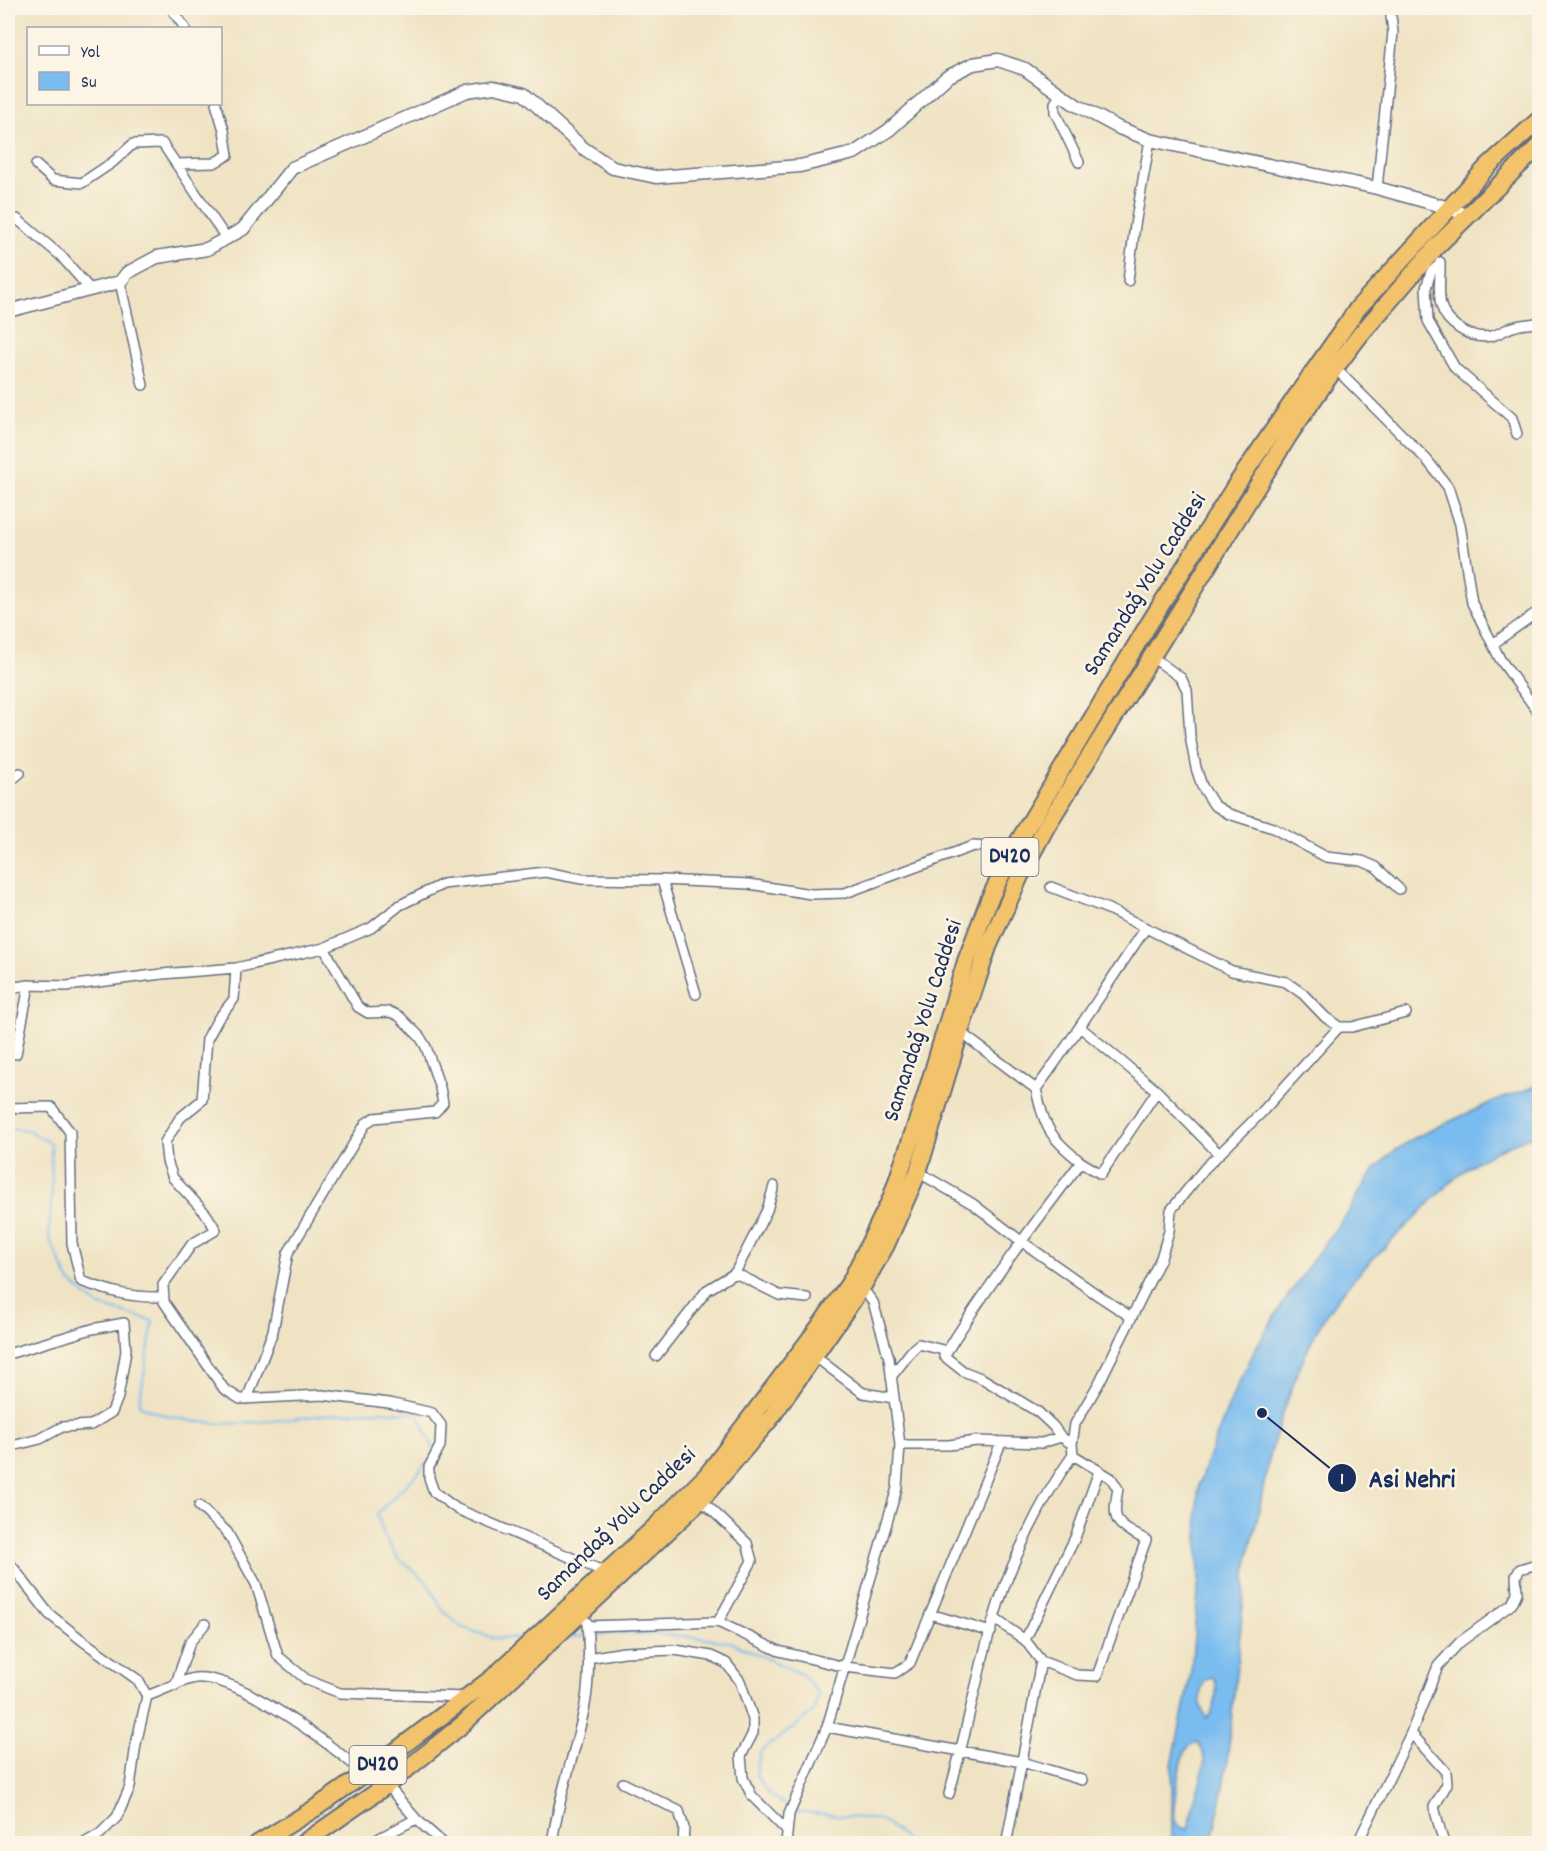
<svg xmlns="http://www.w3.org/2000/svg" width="1547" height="1851" font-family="Dekko,sans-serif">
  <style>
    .water { fill: #79bcef; stroke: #4a76a6; stroke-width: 1.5; fill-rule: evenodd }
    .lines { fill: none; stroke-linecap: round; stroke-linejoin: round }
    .stream { stroke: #79bcef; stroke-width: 2 }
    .minor-casing { stroke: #656e81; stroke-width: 12 }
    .tertiary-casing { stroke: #656e81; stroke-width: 15 }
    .trunk-casing { stroke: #656e81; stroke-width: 20 }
    .minor { stroke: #fff; stroke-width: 9 }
    .tertiary { stroke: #fff; stroke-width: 12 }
    .trunk { stroke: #f2c36a; stroke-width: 16 }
    .labels { text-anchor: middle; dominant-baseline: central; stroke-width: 5; stroke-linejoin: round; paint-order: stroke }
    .shield { fill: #fcf5e5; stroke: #5e6a86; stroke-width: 1.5 }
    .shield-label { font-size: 22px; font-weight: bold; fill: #1b2f5e }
    .street-label { font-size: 24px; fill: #1b2f5e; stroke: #fcf5e5 }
    .leader { fill: none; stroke: #1b2f5e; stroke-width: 2 }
    .callout-dot { fill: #1b2f5e; stroke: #fcf5e5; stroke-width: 2 }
    .mark-label { font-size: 18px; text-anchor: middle; font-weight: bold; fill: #fff }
    .callout-label { font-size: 26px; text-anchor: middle; font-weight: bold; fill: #1b2f5e; stroke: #fcf5e5; stroke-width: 5; stroke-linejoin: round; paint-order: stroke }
  </style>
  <rect width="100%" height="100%" fill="#fcf5e5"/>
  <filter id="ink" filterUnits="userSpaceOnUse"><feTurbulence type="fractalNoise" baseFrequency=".0167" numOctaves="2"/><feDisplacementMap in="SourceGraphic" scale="12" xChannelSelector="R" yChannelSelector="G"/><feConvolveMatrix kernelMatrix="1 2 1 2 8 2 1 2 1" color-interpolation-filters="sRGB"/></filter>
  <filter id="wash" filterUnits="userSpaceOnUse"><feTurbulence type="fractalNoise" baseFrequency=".008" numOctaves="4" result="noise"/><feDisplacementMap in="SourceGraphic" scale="24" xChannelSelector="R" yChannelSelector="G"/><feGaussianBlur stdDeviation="1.35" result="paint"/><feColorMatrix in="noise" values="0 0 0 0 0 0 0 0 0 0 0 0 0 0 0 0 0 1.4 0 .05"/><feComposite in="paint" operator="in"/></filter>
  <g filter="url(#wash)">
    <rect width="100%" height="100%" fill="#efe3c3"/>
    <path class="water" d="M 1539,1085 L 1539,1133 C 1520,1141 1499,1148 1481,1159 C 1456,1174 1437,1196 1416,1217 C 1388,1244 1351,1278 1329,1310 C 1304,1349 1288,1397 1274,1441 C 1263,1479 1260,1517 1248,1556 L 1227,1763 L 1221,1800 L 1211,1843 L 1172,1843 L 1172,1765 L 1191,1672 L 1199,1578 L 1197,1507 L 1199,1485 L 1206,1463 L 1235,1390 L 1257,1346 L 1276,1314 L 1316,1255 L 1348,1213 L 1363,1186 L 1376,1168 L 1393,1152 L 1414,1138 L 1492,1102 ZM 1213,1677 C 1220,1685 1215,1711 1207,1718 C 1198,1709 1197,1679 1213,1677 ZM 1197,1742 C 1213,1760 1197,1786 1193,1806 C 1191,1814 1192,1823 1187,1829 C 1182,1828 1178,1827 1176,1822 C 1171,1812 1179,1766 1184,1755 C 1186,1748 1191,1744 1197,1742 Z"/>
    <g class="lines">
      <path class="stream" d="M 8,1128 L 28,1130 L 51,1144 L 52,1186 L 49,1238 L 69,1281 L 97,1305 L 153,1321 L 139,1405 C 213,1441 294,1414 372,1411 C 387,1411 403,1413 418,1413 L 434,1451
        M 428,1461 L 420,1471 L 377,1514 L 384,1536 L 397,1557 L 427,1582 L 442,1609 L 461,1627 L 493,1638 L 524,1638
        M 589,1635 L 622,1633 L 683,1636 L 730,1642 L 803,1675 L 818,1694 L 814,1712 L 760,1752 L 756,1776 L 769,1794 L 790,1808
        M 565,1637 L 584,1636
        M 795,1811 L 881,1820 L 912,1844"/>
    </g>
  </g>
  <g filter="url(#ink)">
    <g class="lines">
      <g class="minor-casing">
        <path id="minor" d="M 171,8 L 185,28
          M 1061,94 L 1055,103 L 1055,112 L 1079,162
          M 176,164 L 214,163 L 228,155 L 224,130 L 216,104
          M 36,165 L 53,180 L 82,183 L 113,162 L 133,144 L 162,143 L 226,238
          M 1377,188 L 1393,32 L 1390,8
          M 8,219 L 17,219 L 61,256 L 89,288
          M 1440,262 C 1441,290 1432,311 1460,329 C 1469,335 1481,338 1492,336 C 1499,334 1506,329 1513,327 C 1521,324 1529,324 1537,323 L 1540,325
          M 1440,264 L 1431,272 L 1426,288 L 1428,321 L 1455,368 L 1512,418 L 1517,434
          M 1128,281 L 1135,225 L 1150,140
          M 120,282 L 143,385
          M 1335,368 L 1427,460 L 1448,487 L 1460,524 L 1472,603 L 1500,659 L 1540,715
          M 1493,644 L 1540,610
          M 1151,656 L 1181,678 L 1187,690 L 1190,736 L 1196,768 L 1202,786 L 1214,805 L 1229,814 L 1273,828 L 1326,857 L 1362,861 L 1376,867 L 1399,889
          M 8,783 L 20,773
          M 662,880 L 696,994
          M 1051,887 L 1108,909 L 1232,971 L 1286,982 L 1303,994 L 1325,1017 L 1339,1027 L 1352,1027 L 1406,1013
          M 236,968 L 234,999 L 218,1019 L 207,1039 L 202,1100 L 180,1118 L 165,1142 L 167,1161 L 173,1178 L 206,1214 L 216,1230 L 192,1244 L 163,1285 L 164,1302 L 224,1389 L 240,1399 L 322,1395 L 389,1403 L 432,1413 L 441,1425 L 440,1446 L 429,1467 L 429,1478 L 434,1492 L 457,1509 L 605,1572
          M 8,988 L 29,985 L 67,986 L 162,974 L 236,968 L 324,948 L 371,928 L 400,905 L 443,884 L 545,872 L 582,879 L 662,880 L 749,884 L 811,894 L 845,893 L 973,846 L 1014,849
          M 1080,1027 L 1157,1091 L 1219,1154
          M 960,1032 L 1036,1089
          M 16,1054 L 29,985
          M 8,1108 L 51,1107 L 70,1132 L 72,1243 L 81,1281 C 111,1292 131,1298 164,1297
          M 1081,1162 L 1101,1174 L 1157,1091
          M 918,1172 L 973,1204 L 1021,1241 L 1099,1296 L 1131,1317
          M 735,1273 L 779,1295 L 807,1298
          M 8,1354 L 92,1329 L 124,1323 L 126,1351 L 118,1397 L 112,1412 L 91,1425 L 62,1427 L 40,1439 L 8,1447
          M 813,1355 L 863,1393 L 894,1398
          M 656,1356 L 707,1290 L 735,1273 L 767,1210 L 774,1186
          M 891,1377 L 913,1349 L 919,1344 L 947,1351
          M 247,1399 L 273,1331 L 288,1253 L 366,1123 L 374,1118 L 435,1112 L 443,1103 L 440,1088 L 426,1047 L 420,1037 L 399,1016 L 390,1012 L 368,1013 L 358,1007 L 324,948
          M 1061,1437 L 1053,1426 L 1038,1412 L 983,1379 L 963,1371 L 944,1356 C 986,1288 1033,1225 1081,1162 C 1050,1138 1044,1127 1036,1089 C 1075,1037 1109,981 1146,928
          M 1072,1444 L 1075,1424 L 1099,1383 L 1161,1258 L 1169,1231 L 1171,1210 L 1205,1168 L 1261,1113 L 1339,1027
          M 900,1445 L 949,1445 L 976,1441 L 1042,1443 L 1061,1437 L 1072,1444 L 1073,1455 L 1111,1478 L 1118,1489 C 1111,1523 1116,1524 1146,1540 L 1097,1676 L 1077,1675 L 1041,1661 L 1025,1640 L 995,1619
          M 701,1500 L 747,1543 L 752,1561 L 718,1622
          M 199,1506 L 227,1532 L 256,1584 L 278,1656 L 307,1680 L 340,1693 L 466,1697
          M 8,1561 L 49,1614 L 83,1641 L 138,1680 L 147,1696 L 136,1744 L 130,1787 L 117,1817 L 100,1834 L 83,1844
          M 930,1614 L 991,1632
          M 587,1626 L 718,1622 L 779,1651 L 845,1667 L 895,1673 L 910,1663 L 1001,1443
          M 1025,1640 L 1075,1538 L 1099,1471
          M 588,1658 L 624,1652 L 675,1650 L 711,1656 L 726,1663 L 740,1681 L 753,1719 L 753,1733 L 741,1756 L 743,1778 L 752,1796 L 786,1830
          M 175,1686 L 190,1642 L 205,1624
          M 147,1696 C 159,1692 183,1680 195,1678 C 239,1674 332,1746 365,1774
          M 827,1727 L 1022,1762 L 1082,1780
          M 1411,1733 L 1446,1772 L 1447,1784 L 1434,1807 L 1444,1844
          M 623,1783 L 679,1811 L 684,1828 L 683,1844
          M 387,1785 L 416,1819 L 444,1844
          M 949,1794 C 970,1722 982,1641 1010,1572 C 1027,1531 1047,1491 1073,1455
          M 1007,1840 L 1041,1661
          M 368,1844 L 416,1819
          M 552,1844 C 558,1796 576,1752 585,1705 C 590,1678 589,1649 587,1622
          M 786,1844 L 789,1814 L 827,1727 L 897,1488 L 900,1445 L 889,1358 L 873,1302 L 861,1287
          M 1357,1844 L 1411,1733 L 1438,1666 L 1460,1642 L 1512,1604 L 1517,1593 L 1516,1576 L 1520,1569 L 1540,1563"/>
      </g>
      <g class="tertiary-casing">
        <path id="tertiary" d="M 8,311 L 120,282 L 127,273 L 157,257 L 207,249 L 243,229 L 292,168 L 467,91 L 494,87 L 524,94 L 583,148 L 613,168 L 656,177 L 800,166 L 854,153 L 889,130 L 947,77 L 973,64 L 998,60 L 1025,69 L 1076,105 L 1119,128 L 1150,140 L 1377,188 L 1449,208 L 1466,215"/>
      </g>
      <g class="trunk-casing">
        <path id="trunk" d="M 257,1844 L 314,1809 L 376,1766 L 492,1678 L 657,1525 L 707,1475 L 822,1323 L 851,1281 L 891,1199 L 924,1101 L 966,961 L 989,900 L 1014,849 L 1147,627 L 1234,488 L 1300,391 L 1358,308 L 1488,166 L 1540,119
          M 302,1844 L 387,1785 L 463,1724 L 701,1500 L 770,1419 L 862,1287 L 886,1245 L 918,1172 L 960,1032 L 988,947 L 1020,876 L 1046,827 L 1289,435 L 1335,368 L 1360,335 L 1437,246 L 1540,145"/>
      </g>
      <use href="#minor" class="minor"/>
      <use href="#tertiary" class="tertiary"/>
      <use href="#trunk" class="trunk"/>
    </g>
  </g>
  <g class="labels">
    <g class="shield">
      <rect x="981.5" y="838" width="57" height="38" rx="4.5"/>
      <rect x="349.5" y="1746" width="57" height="38" rx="4.5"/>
    </g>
    <g class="shield-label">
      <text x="1010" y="857">D420</text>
      <text x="378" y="1765">D420</text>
    </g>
    <g class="street-label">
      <text transform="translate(1146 585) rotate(-58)">Samandağ Yolu Caddesi</text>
      <text transform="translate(924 1021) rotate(-72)">Samandağ Yolu Caddesi</text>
      <text transform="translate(617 1525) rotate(-44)">Samandağ Yolu Caddesi</text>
    </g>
  </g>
  <path class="leader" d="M1262 1413L1342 1478"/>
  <g class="callout-dot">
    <circle cx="1262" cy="1413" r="6"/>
    <circle cx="1342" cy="1478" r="15"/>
  </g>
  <g class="mark-label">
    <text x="1342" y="1484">1</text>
  </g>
  <g class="callout-label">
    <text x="1412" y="1487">Asi Nehri</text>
  </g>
  <rect width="1547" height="1851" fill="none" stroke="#fcf5e5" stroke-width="30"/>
  <rect x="27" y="27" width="195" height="78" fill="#fcf5e5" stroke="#a2a6af" stroke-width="1.5"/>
  <rect x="39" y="46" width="30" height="9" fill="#ffffff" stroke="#a2a6af" stroke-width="1.5"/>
  <text x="81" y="57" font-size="18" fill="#1b2f5e">Yol</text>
  <rect x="39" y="72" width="30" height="18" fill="#79bcef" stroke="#a2a6af" stroke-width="1.5"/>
  <text x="81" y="87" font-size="18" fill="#1b2f5e">Su</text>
</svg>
